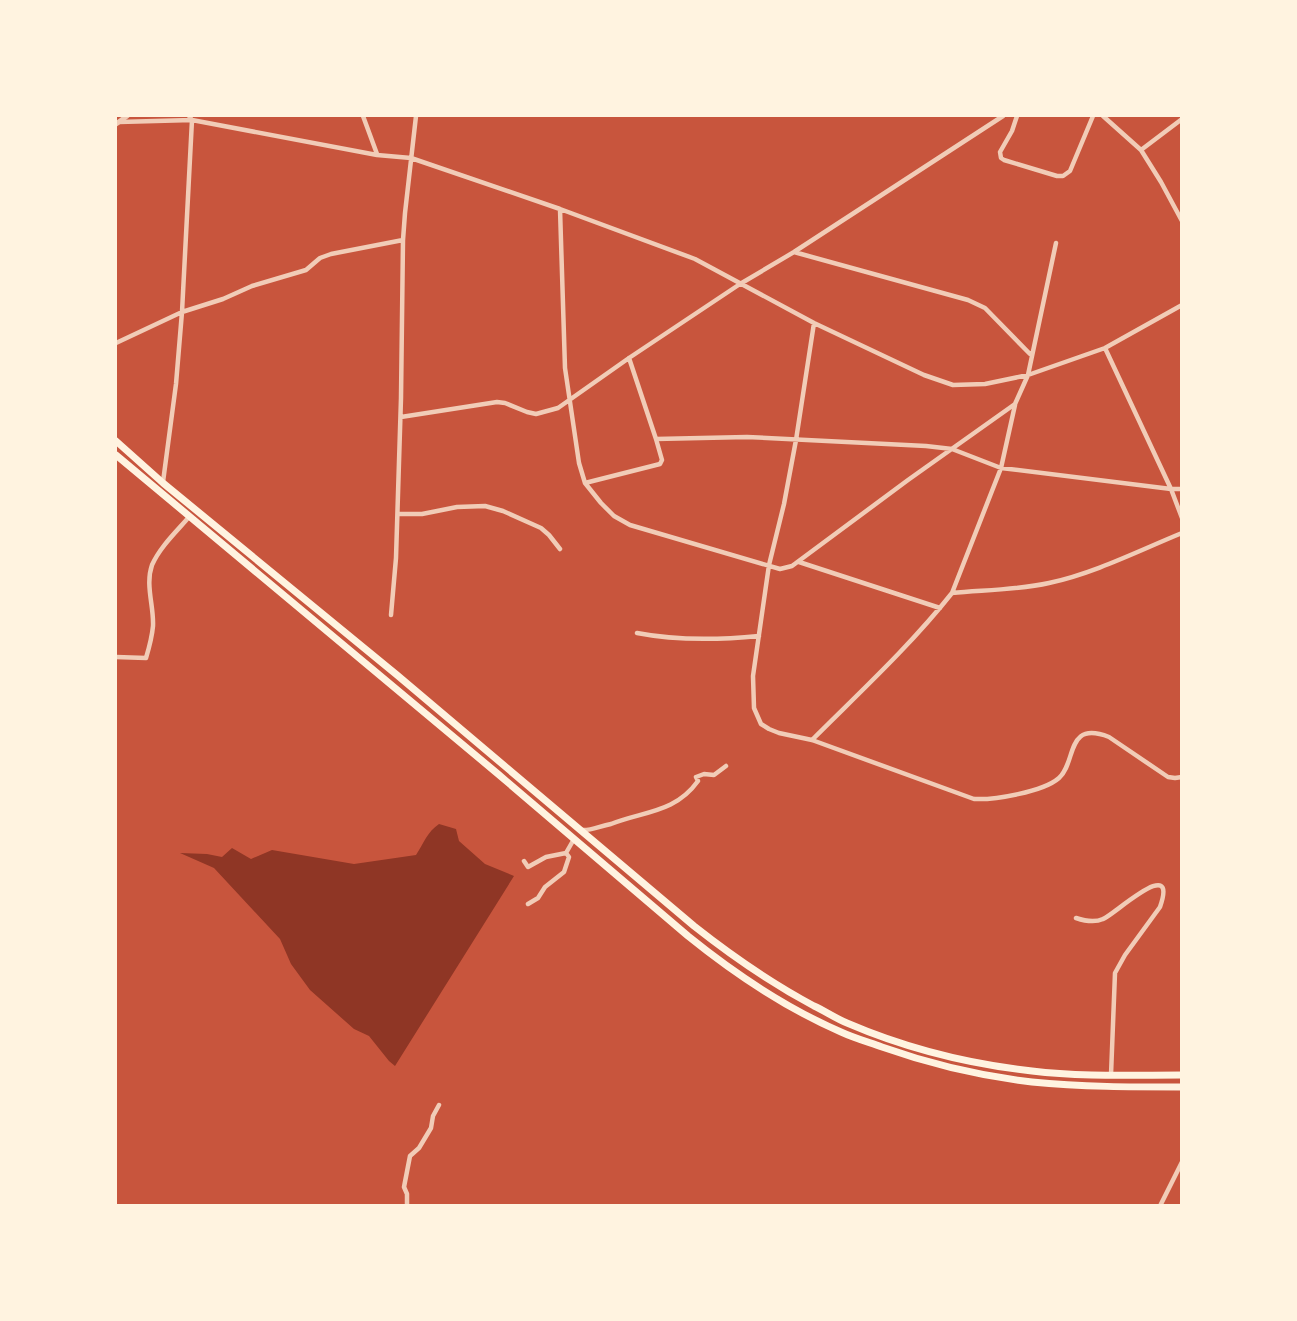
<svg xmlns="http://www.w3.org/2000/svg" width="1297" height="1321" font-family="Cabin,sans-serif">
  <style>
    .water { fill: #8f3625 }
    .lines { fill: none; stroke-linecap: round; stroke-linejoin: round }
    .minor { stroke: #f1ccb7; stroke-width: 4.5 }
    .tertiary { stroke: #f1ccb7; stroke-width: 5 }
    .trunk { stroke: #fff3e0; stroke-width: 7 }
  </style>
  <rect width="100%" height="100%" fill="#c8553d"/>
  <path class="water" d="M 439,824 L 456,829 L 459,841 L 485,864 L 514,876 L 395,1066 L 389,1061 L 369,1036 L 354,1029 L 310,990 L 291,964 L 280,939 L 214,868 L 180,853 L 207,854 L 222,857 L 232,848 L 251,859 L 272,850 L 354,864 L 416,855 C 424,843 427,832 439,824 Z"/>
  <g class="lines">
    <path class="minor" d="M 363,116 L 377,154
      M 1017,116 L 1012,131 L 1000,152 L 1001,158 L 1004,160 L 1057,176 L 1063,176 L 1070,171 L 1093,116
      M 1103,116 L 1141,150 L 1161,182 L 1182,221
      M 119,122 L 192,120 L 377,155 L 411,158 L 560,209 L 695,259 L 814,323 L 924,375 L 953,385 L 985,384 L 1028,375 L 1105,348 L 1182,305
      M 1141,150 L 1182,119
      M 560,209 L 565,368 L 579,463 L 585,483 L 601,503 L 614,516 L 630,525 L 780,569 L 792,566 L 908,480 L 1015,404 L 1028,375 L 1056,243
      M 794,252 L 968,300 L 985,308 L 1030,354
      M 814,323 L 796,440 L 784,504 L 769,565 L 753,676 L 754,708 L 761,724 L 769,729 L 779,733 L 812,740 L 974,799 C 994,800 1043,792 1059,778 C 1077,762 1065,720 1109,737 L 1168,777 L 1175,778 L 1182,777
      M 116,343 L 182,312 L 223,299 L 252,286 L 306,270 L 320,258 L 331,254 L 403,240
      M 1105,348 L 1171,489 L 1182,518
      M 629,358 L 656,439 L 747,437 L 926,446 L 952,449 L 1001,468 L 1171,489 L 1182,489
      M 401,417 L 497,402 L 505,403 L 527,412 L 536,414 L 558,408 L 629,358 L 740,284 L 794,252 L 1003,116
      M 163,482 L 176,384 L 182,312 L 192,120 L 189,116
      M 585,483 L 660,464 L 662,460 L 656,439
      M 398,514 L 422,514 L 457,507 L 485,506 L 503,511 L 541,528 L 549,535 L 560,549
      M 799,562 L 940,608
      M 952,593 C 984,590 1018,590 1049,583 C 1095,573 1138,551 1182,533
      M 391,615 L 396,558 L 401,398 L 403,240 L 405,213 L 416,116
      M 637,633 C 678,641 718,640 759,636
      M 116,657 L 146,658 C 149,648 152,637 153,626 C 154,606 145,585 152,565 C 160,547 176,532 189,517
      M 812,740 C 860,692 910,646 952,593 L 1001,468 L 1015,405
      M 581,830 C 592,831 599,826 611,824 C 644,811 675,813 698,781 L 696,777 L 704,774 L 714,775 L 726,766
      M 524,861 L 528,867 L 546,857 L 566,853 L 574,839
      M 528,904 L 538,898 L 545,887 L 564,872 L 569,857 L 566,853
      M 1076,918 C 1085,921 1094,923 1103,919 C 1113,916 1179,853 1160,907 L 1125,955 L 1115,973 L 1111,1075
      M 407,1206 L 407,1194 L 404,1187 L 410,1156 L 419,1148 L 431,1128 L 433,1116 L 439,1105
      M 1160,1206 L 1182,1162"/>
    <path class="tertiary" d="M 116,124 L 127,116"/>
    <path class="trunk" d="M 116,441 L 163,483 L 397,675 L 694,926 C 732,956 771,983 814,1006 C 825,1011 835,1018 847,1023 C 905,1048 969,1064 1032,1071 C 1080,1077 1133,1075 1182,1075
      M 116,455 L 498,774 L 688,936 C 735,974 786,1008 841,1032 C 854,1038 868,1042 882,1047 C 930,1064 981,1076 1032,1082 C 1082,1087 1132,1087 1182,1087"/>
  </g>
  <rect width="1297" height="1321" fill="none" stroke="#fff3e0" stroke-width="234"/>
</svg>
